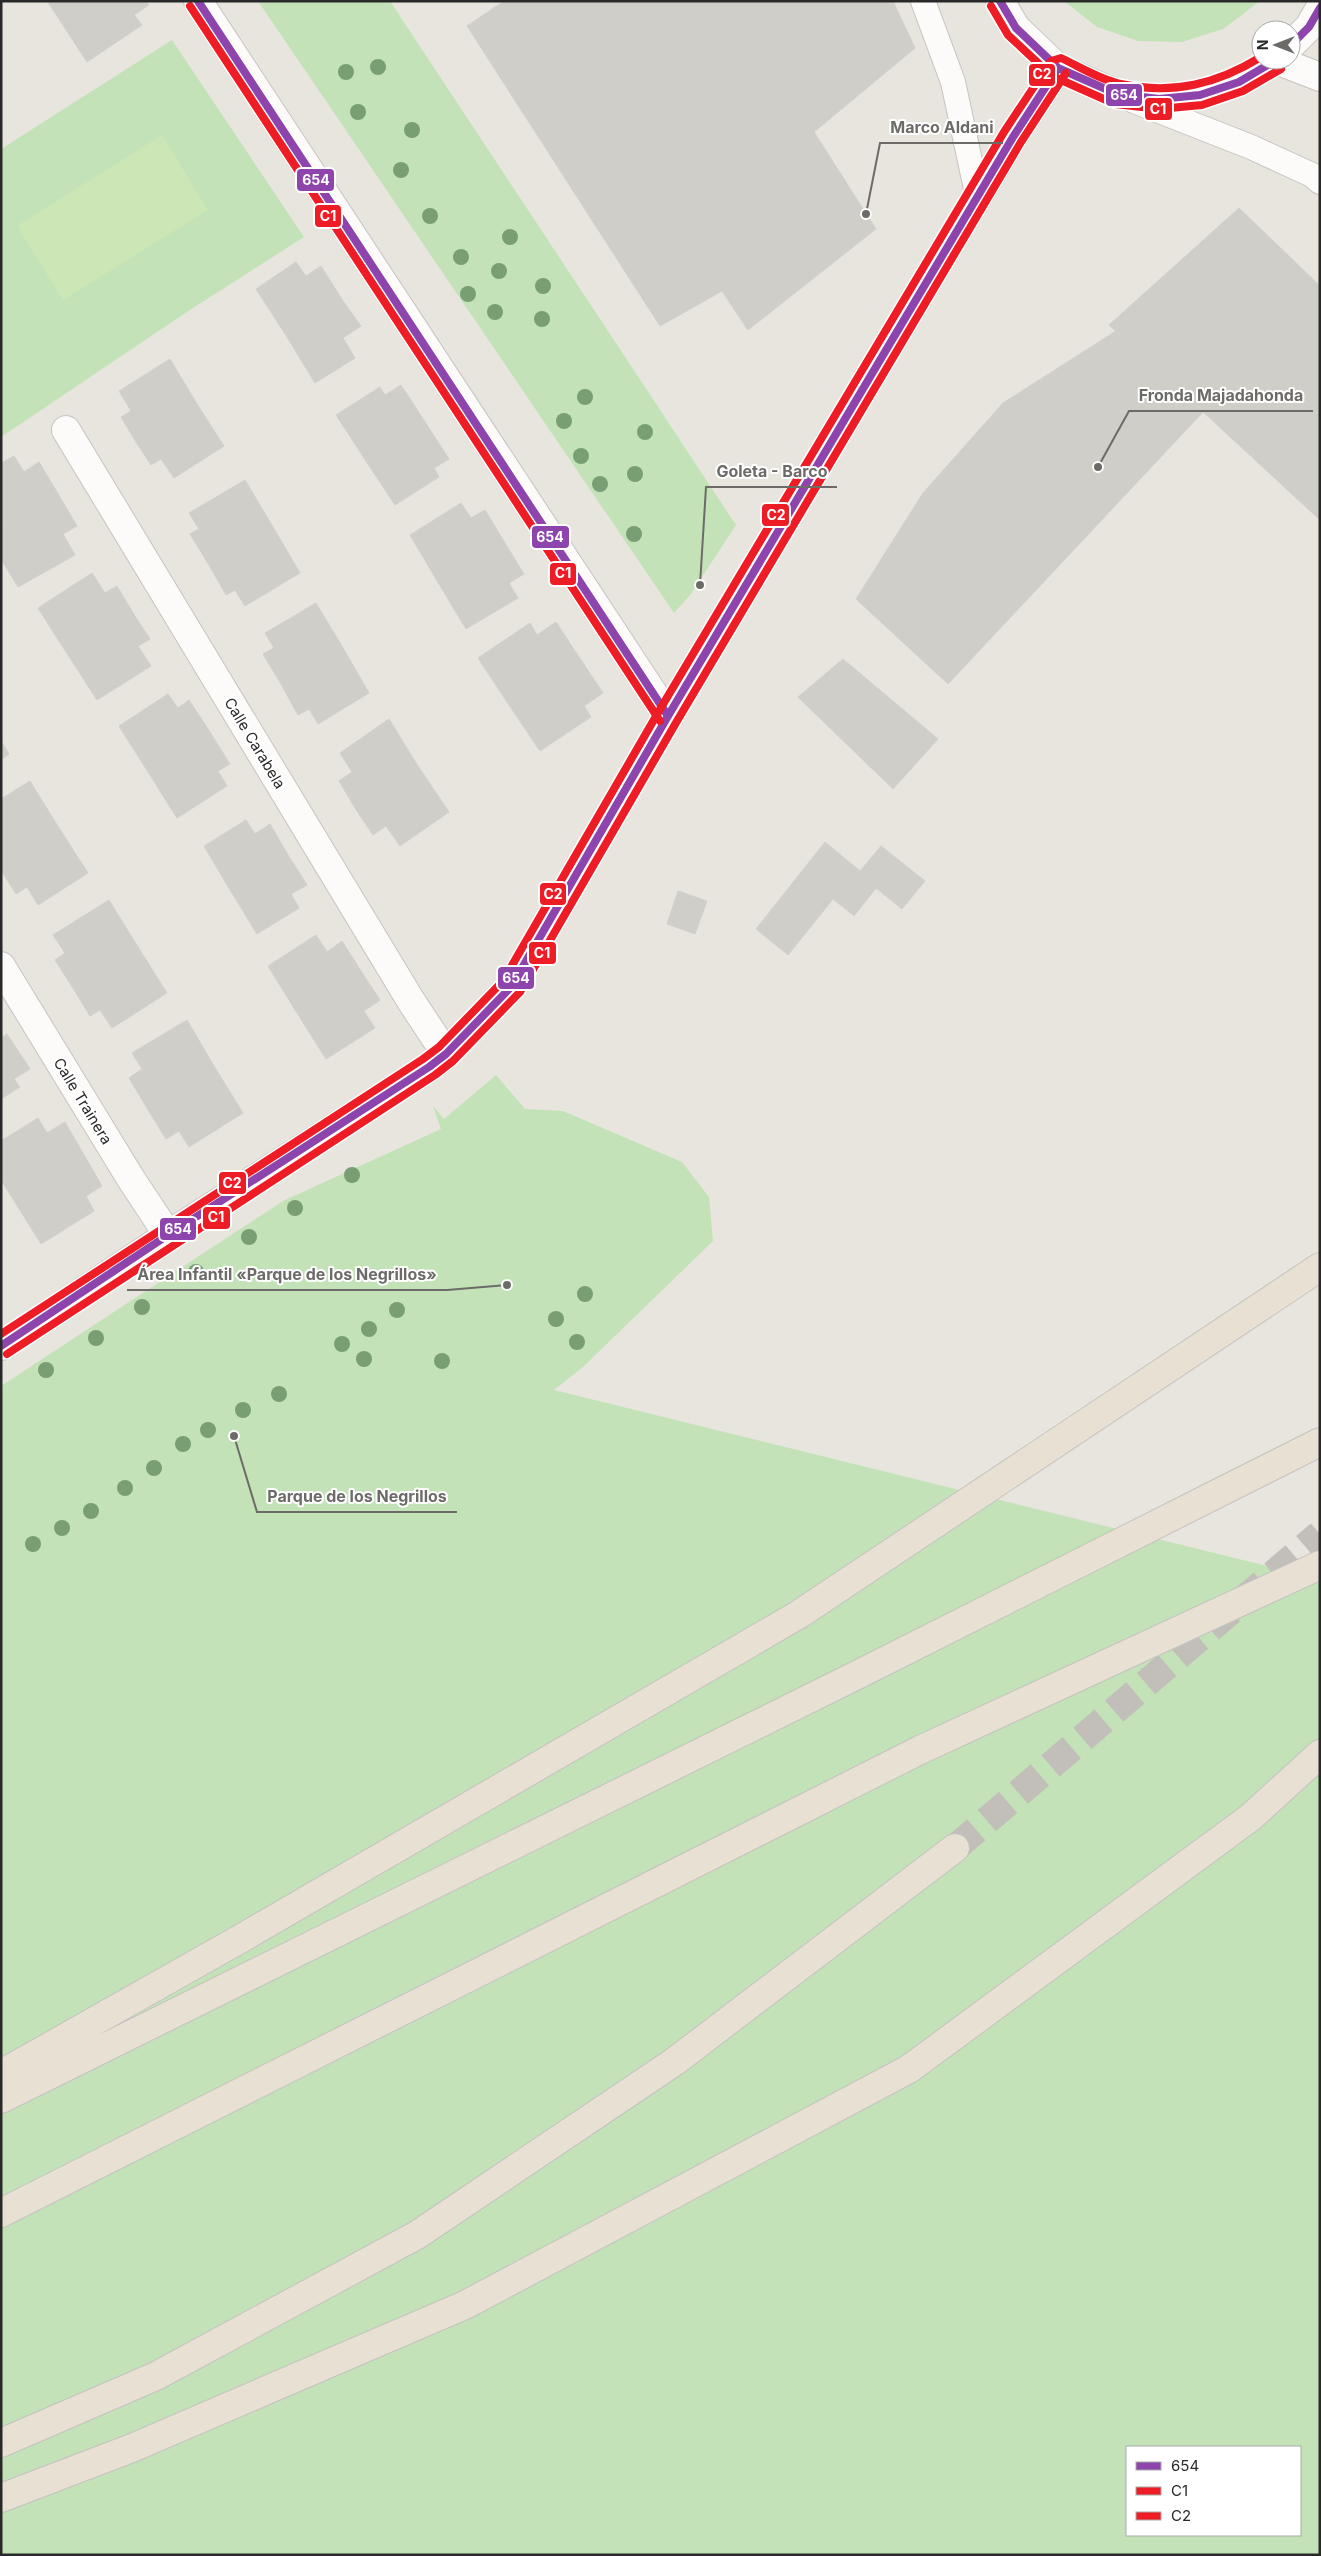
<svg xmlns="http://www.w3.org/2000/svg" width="1321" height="2556" font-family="Inter,sans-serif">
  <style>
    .green { fill: #c3e2b8; fill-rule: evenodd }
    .pitch { fill: #cce6b5 }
    .building { fill: #d0cec9; stroke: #d2d0cb }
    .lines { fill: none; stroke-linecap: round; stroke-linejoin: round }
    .motorway-tunnel { stroke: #c2bfba; stroke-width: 28; stroke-dasharray: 28 14; stroke-linecap: butt }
    .service-casing { stroke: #c5c4c3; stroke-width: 26 }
    .minor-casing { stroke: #c5c4c3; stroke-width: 30 }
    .motorway-casing { stroke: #c4c3c0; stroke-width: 30 }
    .service { stroke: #fcfbfa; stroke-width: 24 }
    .minor { stroke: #fcfbfa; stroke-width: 28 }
    .motorway { stroke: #e8e0d3; stroke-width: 28 }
    .bus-1-casing { stroke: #fff; stroke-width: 11 }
    .bus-2-casing { stroke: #fff; stroke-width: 11 }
    .bus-3-casing { stroke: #fff; stroke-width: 11 }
    .bus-1 { stroke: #8e44ad; stroke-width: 8 }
    .bus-2 { stroke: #ee1c25; stroke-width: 8 }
    .bus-3 { stroke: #ee1c25; stroke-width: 8 }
    .tree { fill: #799e73 }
    .labels { text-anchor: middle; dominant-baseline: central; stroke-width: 4; stroke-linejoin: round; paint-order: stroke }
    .street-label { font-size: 15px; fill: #292929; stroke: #fff }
    .leader { fill: none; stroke: #6c6b68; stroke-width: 2 }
    .callout-dot { fill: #6c6b68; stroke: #fff; stroke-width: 2 }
    .callout-label { font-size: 16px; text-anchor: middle; font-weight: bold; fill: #6c6b68; stroke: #fff; stroke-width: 4; stroke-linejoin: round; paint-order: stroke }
    .line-badge { stroke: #fff; stroke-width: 2 }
    .badge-label { font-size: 14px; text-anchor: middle; font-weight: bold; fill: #fff }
  </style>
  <rect width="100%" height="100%" fill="#e8e5de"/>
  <path class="green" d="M 258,1 L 390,1 L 736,525 L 690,595 L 674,613 Z
    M 1064,1 L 1260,1 L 1223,29 L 1182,42 L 1138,41 L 1097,27 Z
    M 172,40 L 304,237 L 193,308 L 1,437 L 1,149 Z
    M 496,1075 L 525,1109 L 563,1111 L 682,1162 L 709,1197 L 713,1241 L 583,1367 L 554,1390 L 1320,1579 L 1320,2555 L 1,2555 L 1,1386 L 283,1201 L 441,1129 L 433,1106 L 444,1119 ZM 1127,2447 L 1300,2447 L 1300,2535 L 1127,2535 Z"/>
  <path class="pitch" d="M 162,135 L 208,210 L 63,300 L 17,226 Z"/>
  <path class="building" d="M 47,1 L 79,1 L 57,16 Z
    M 79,1 L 146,1 L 149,5 L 134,15 L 142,25 L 87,62 L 57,16 Z
    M 504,1 L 893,1 L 915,48 L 814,132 L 876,229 L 748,330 L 722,291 L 660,326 L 467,26 Z
    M 1239,208 L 1320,286 L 1320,520 L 1109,325 Z
    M 296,262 L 306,276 L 321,266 L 343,301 L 287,337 L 256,289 Z
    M 343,301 L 361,326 L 343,338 L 355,358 L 315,383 L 287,337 Z
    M 1116,331 L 1203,412 L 948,684 L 856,599 L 923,493 L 1003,403 Z
    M 170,359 L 197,404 L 136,442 L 121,417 L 131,411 L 119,391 Z
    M 401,385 L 425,422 L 366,461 L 336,415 L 380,387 L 385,395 Z
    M 197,404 L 224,446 L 174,478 L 161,459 L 151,465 L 136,442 Z
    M 425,422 L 449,459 L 434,468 L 439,477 L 395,505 L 366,461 Z
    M 14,456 L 24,472 L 39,462 L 57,492 L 1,526 L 1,463 Z
    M 245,480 L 273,527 L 209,565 L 190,534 L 199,529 L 189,513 Z
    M 57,492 L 77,526 L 63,534 L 75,555 L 18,587 L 1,559 L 1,526 Z
    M 461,503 L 471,518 L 485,510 L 505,543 L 439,584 L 410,535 Z
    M 273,527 L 300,573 L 245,606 L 235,590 L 226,595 L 209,565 Z
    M 505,543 L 524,574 L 509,583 L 518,598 L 466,629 L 439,584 Z
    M 92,573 L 105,593 L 117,586 L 133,613 L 68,655 L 38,608 Z
    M 316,603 L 343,648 L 281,684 L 263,654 L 274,648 L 265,633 Z
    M 133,613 L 150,639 L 138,646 L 151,666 L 97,700 L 68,655 Z
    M 556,622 L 579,657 L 509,705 L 478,658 L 530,623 L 537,635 Z
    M 343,648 L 369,693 L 318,724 L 309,709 L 298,715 L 281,684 Z
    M 579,657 L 603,693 L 584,706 L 591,717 L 540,751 L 509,705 Z
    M 843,659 L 938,739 L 893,789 L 798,697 Z
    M 168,694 L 178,708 L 189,700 L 210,732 L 148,772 L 119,726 Z
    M 389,719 L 418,766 L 355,808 L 339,781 L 352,772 L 340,753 Z
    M 210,732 L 230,764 L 218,771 L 227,786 L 177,818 L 148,772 Z
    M 1,741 L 9,754 L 1,760 Z
    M 418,766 L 449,812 L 400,846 L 386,826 L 373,835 L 355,808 Z
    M 30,781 L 59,828 L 1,864 L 1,799 Z
    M 246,820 L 255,834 L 270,824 L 288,855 L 230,890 L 204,846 Z
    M 59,828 L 88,873 L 38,905 L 27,887 L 16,894 L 1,870 L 1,864 Z
    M 825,842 L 860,871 L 881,846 L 925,881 L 902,909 L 876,888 L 854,916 L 833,899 L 788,955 L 756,929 Z
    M 288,855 L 307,885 L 291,894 L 299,908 L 257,934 L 230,890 Z
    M 678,891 L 707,901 L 695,934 L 667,924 Z
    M 109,900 L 138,947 L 73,988 L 55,960 L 65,953 L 53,935 Z
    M 316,935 L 327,952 L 342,941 L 361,971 L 297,1013 L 268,966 Z
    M 138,947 L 167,993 L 112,1028 L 100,1010 L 90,1016 L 73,988 Z
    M 361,971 L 380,1000 L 364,1011 L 375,1028 L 326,1059 L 297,1013 Z
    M 187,1020 L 214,1066 L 147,1108 L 129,1078 L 142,1069 L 132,1053 Z
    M 7,1034 L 30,1069 L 14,1079 L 20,1087 L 1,1099 L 1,1038 Z
    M 214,1066 L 243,1113 L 189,1147 L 179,1131 L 166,1139 L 147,1108 Z
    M 38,1118 L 47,1133 L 65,1122 L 84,1155 L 13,1199 L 1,1180 L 1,1141 Z
    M 84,1155 L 102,1186 L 86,1196 L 94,1211 L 41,1244 L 13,1199 Z"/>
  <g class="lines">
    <path class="motorway-tunnel" d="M 955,1848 L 1320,1534"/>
    <g class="service-casing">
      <path id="service" d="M 923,1 L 953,82 L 978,198
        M 1134,101 L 1251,147 L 1312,175 L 1320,182"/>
    </g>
    <g class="minor-casing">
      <path id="minor" d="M 198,1 L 668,716
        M 1000,1 L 1016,28 L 1058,68 L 1117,94 L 1159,99 L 1200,95 L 1239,82 L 1276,60
        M 1291,45 L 1309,27 L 1320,8
        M 1276,60 L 1320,77
        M 66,430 L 411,1001 L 446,1054
        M 1,966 L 131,1179 L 168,1235
        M 1,1346 L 168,1235 L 429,1067 L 446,1054 L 511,987 L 668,716 L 1013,137 L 1058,68"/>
    </g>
    <g class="motorway-casing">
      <path id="motorway" d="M 1,2074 L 240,1939 L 798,1615 L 1320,1267
        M 1,2099 L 859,1674 L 1320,1442
        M 1,2213 L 920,1750 L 1320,1565
        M 1,2443 L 156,2376 L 417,2235 L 674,2062 L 955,1848
        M 1,2498 L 132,2448 L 465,2305 L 909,2069 L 1251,1817 L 1320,1754"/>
    </g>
    <use href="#service" class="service"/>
    <use href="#minor" class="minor"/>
    <use href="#motorway" class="motorway"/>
    <g class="bus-1-casing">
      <path id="bus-1" d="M 198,1 L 668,716
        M 1000,1 L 1016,28 L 1058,68 L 1117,94 L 1159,99 L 1200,95 L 1239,82 L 1276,60
        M 1291,45 L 1309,27 L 1320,8
        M 1,1346 L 168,1235 L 429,1067 L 446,1054 L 511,987 L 668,716 L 1013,137 L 1058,68"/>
    </g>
    <g class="bus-2-casing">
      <path id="bus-2" d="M 190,6 L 660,721
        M 991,6 L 1008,35 L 1052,76 L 1115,104 L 1159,109 L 1202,105 L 1243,91 L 1281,69
        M 7,1354 L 435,1075 L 453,1061 L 520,992 L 677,721 L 1021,142 L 1066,73"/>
    </g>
    <g class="bus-3-casing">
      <path id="bus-3" d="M 1,1334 L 423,1059 L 439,1047 L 503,981 L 659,711 L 1004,132 L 1051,61 L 1061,58 C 1080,67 1101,80 1121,84 C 1173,95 1217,84 1261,57"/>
    </g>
    <use href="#bus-1" class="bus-1"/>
    <use href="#bus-2" class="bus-2"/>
    <use href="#bus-3" class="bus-3"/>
  </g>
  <g class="tree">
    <circle cx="378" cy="67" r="8"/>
    <circle cx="346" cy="72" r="8"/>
    <circle cx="358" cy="112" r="8"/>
    <circle cx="412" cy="130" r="8"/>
    <circle cx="401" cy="170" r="8"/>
    <circle cx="430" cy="216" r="8"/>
    <circle cx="510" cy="237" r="8"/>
    <circle cx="461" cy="257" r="8"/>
    <circle cx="499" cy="271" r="8"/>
    <circle cx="543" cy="286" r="8"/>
    <circle cx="468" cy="294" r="8"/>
    <circle cx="495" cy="312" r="8"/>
    <circle cx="542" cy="319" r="8"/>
    <circle cx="585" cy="397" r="8"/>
    <circle cx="564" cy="421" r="8"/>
    <circle cx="645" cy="432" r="8"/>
    <circle cx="581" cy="456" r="8"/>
    <circle cx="635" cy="474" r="8"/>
    <circle cx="600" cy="484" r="8"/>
    <circle cx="634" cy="534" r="8"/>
    <circle cx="352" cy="1175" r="8"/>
    <circle cx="295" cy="1208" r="8"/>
    <circle cx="249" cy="1237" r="8"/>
    <circle cx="196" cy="1272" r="8"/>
    <circle cx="585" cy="1294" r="8"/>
    <circle cx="142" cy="1307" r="8"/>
    <circle cx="397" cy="1310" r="8"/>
    <circle cx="556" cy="1319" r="8"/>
    <circle cx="369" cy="1329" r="8"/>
    <circle cx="96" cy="1338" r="8"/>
    <circle cx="577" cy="1342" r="8"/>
    <circle cx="342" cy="1344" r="8"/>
    <circle cx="364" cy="1359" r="8"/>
    <circle cx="442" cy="1361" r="8"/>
    <circle cx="46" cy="1370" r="8"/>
    <circle cx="279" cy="1394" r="8"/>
    <circle cx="243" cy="1410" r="8"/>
    <circle cx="208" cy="1430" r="8"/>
    <circle cx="183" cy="1444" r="8"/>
    <circle cx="154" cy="1468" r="8"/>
    <circle cx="125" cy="1488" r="8"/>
    <circle cx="91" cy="1511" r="8"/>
    <circle cx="62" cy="1528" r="8"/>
    <circle cx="33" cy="1544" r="8"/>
  </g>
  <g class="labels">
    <g class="street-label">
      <text transform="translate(255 743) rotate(59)">Calle Carabela</text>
      <text transform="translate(83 1101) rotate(59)">Calle Trainera</text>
    </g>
  </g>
  <path class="leader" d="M866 214L880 143H1003M1098 467L1129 411H1313M700 585L706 487H837M507 1285L447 1290H127M234 1436L257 1512H457"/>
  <g class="callout-dot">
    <circle cx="866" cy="214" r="5"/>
    <circle cx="1098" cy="467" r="5"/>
    <circle cx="700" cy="585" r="5"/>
    <circle cx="507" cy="1285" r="5"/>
    <circle cx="234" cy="1436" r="5"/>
  </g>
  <g class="callout-label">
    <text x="942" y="133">Marco Aldani</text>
    <text x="1221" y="401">Fronda Majadahonda</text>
    <text x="772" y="477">Goleta - Barco</text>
    <text x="287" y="1280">Área Infantil «Parque de los Negrillos»</text>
    <text x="357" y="1502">Parque de los Negrillos</text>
  </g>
  <g class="line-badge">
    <rect x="1028" y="63" width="28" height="24" rx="5" fill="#ee1c25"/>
    <rect x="1105" y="83" width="38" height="24" rx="5" fill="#8e44ad"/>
    <rect x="1144" y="97" width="29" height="24" rx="5" fill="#ee1c25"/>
    <rect x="296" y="168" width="39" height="24" rx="5" fill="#8e44ad"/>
    <rect x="314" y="204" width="28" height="24" rx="5" fill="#ee1c25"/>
    <rect x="761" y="503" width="29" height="24" rx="5" fill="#ee1c25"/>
    <rect x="531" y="525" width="39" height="24" rx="5" fill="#8e44ad"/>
    <rect x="549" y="562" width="28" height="24" rx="5" fill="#ee1c25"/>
    <rect x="539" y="882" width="28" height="24" rx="5" fill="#ee1c25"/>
    <rect x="528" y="941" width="29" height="24" rx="5" fill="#ee1c25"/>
    <rect x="497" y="966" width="38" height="24" rx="5" fill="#8e44ad"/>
    <rect x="218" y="1171" width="29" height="24" rx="5" fill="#ee1c25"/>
    <rect x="202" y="1206" width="29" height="24" rx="5" fill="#ee1c25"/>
    <rect x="159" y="1217" width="38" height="24" rx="5" fill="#8e44ad"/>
  </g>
  <g class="badge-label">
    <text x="1042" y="79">C2</text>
    <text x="1124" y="100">654</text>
    <text x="1158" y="114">C1</text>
    <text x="316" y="185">654</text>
    <text x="328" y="221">C1</text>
    <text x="776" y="520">C2</text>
    <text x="550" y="542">654</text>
    <text x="563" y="578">C1</text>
    <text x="553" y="899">C2</text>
    <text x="542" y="958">C1</text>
    <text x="516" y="983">654</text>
    <text x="232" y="1188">C2</text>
    <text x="216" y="1222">C1</text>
    <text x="178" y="1234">654</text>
  </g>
  <rect width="1321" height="2556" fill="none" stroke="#292929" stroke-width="5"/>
  <rect x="1126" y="2446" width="175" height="90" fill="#ffffff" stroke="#a9a9a9"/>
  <rect x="1136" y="2462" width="25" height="8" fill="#8e44ad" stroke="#a9a9a9"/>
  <text x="1171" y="2471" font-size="15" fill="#292929">654</text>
  <rect x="1136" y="2487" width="25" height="8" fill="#ee1c25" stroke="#a9a9a9"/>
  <text x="1171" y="2496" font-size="15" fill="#292929">C1</text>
  <rect x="1136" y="2512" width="25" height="8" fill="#ee1c25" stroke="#a9a9a9"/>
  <text x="1171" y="2521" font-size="15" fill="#292929">C2</text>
  <g transform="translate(1276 45) rotate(270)"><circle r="24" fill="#ffffff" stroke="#a9a9a9"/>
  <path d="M0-4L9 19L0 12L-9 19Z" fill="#6c6b68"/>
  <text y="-8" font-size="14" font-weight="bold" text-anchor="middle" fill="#292929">N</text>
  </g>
</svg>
